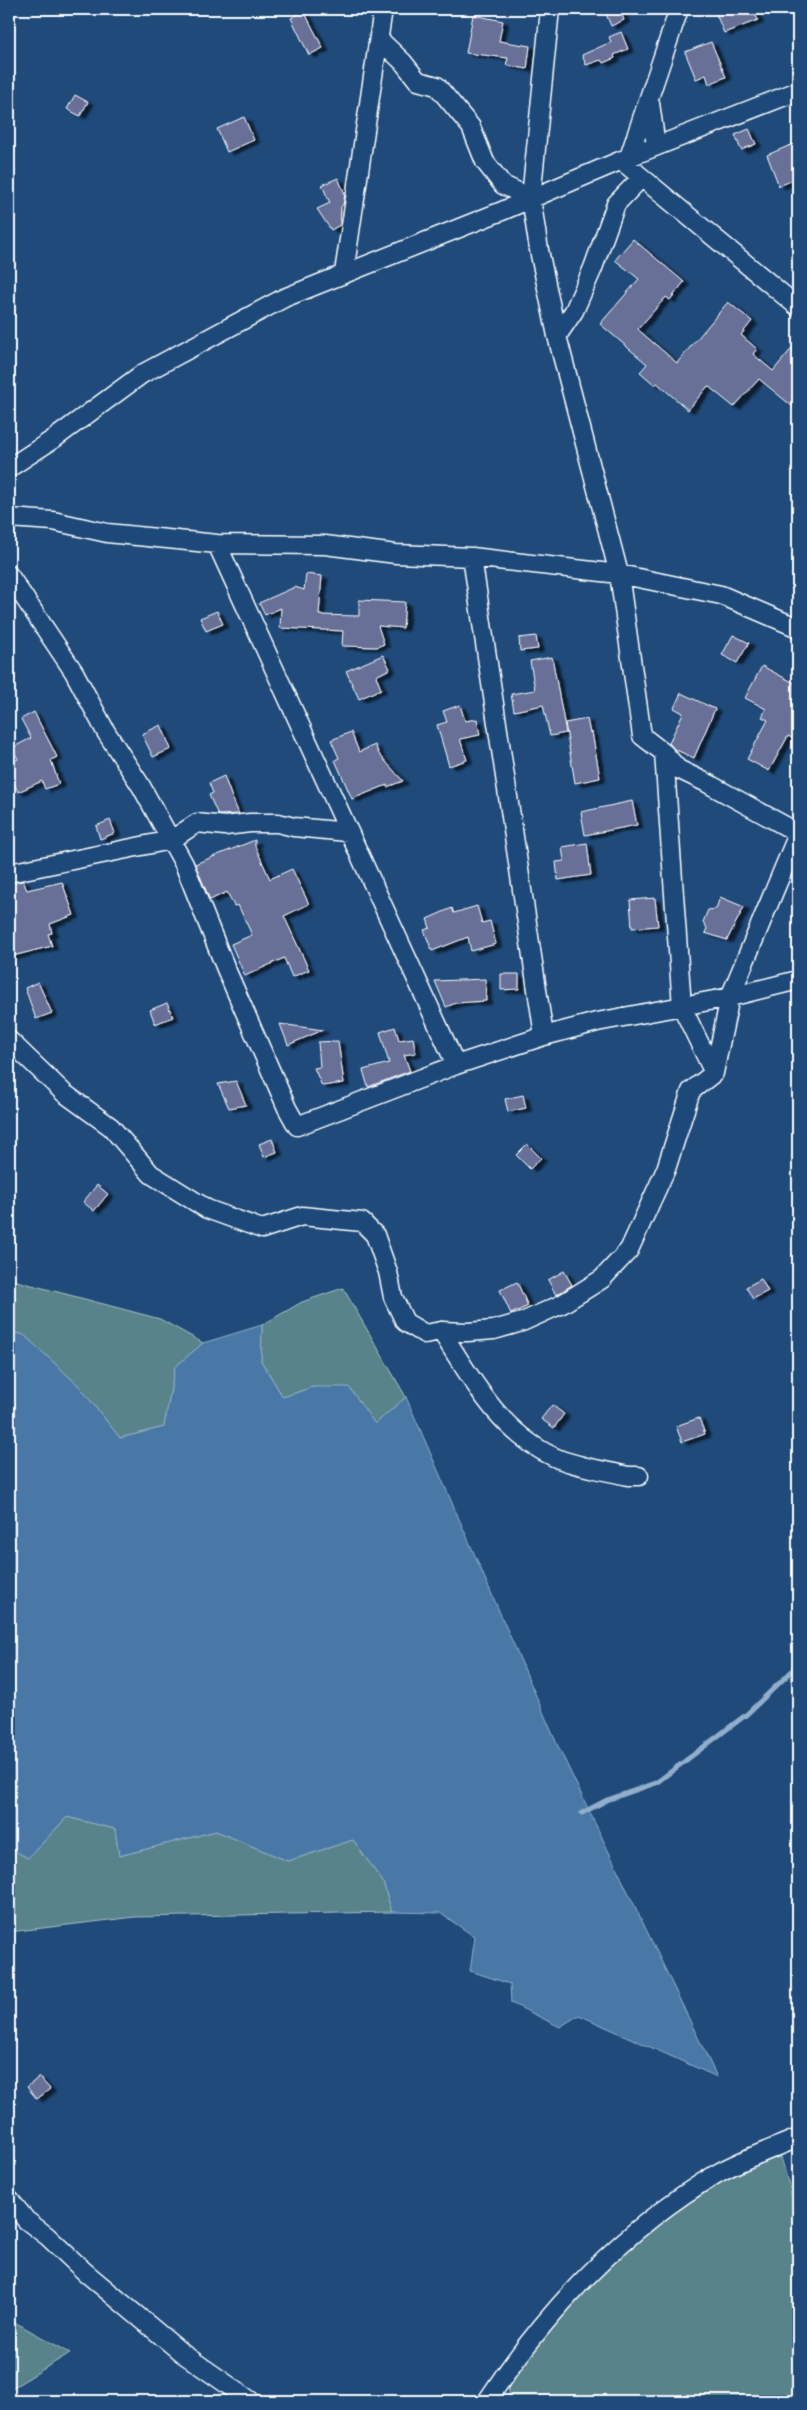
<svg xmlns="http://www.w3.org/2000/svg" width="807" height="2410" font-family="Caveat,sans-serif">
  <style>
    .green { fill: #58838a; stroke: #acc1c4 }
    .water { fill: #4a78a6; stroke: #92aeca }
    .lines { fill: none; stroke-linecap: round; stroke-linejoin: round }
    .stream { stroke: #92aeca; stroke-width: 5 }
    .building { fill: #687097; stroke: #fff; filter: url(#shadow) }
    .street-casing { stroke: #fff; stroke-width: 21 }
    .street { stroke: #1f4a7a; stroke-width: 18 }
  </style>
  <defs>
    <filter id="shadow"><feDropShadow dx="5.5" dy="3" stdDeviation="1" flood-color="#0009"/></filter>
  </defs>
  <rect width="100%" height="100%" fill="#1f4a7a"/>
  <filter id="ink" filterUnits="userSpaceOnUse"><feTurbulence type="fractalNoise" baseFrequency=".02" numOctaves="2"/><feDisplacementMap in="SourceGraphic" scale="10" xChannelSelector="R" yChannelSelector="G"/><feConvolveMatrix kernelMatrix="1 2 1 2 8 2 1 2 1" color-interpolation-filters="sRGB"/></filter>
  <g filter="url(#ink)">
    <path class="green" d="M 9,1279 L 160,1319 L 203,1343 L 175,1367 L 164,1427 L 120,1438 L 78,1385 L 24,1335 L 9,1331 Z
      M 343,1288 L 406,1397 L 374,1425 L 313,1387 L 283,1397 L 261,1361 L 262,1325 L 302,1302 Z
      M 67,1817 L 115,1829 L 119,1856 L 216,1831 L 288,1861 L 353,1840 L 383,1882 L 392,1912 L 135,1917 L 9,1932 L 9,1848 L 28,1858 Z
      M 778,2147 L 798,2216 L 798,2401 L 511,2401 L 505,2375 L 619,2247 Z
      M 9,2319 L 70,2353 L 9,2390 Z"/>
    <path class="water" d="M 262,1325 L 261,1361 L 283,1397 L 313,1387 L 349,1387 L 375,1424 L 406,1397 L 557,1744 L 717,2077 L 579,2015 L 560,2027 L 511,2003 L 510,1984 L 470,1971 L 475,1937 L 440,1913 L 392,1912 L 383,1882 L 353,1840 L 288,1861 L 216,1831 L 119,1856 L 115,1829 L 67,1817 L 28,1858 L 9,1848 L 9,1331 L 24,1335 L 78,1385 L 120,1438 L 164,1427 L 175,1367 L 203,1343 Z"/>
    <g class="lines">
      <path class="stream" d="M 582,1813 L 607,1800 L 656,1783 L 747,1714 L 793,1670 L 798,1658"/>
    </g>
    <path class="building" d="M 604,9 L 620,9 L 624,20 L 611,26 Z
      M 714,9 L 753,9 L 758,20 L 724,33 Z
      M 304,11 L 323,48 L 309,55 L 291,18 Z
      M 473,15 L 503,21 L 499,41 L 530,46 L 527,69 L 506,65 L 508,58 L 466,53 Z
      M 621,32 L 628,49 L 614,55 L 615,58 L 603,63 L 601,60 L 586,65 L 582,55 L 611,42 L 609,37 Z
      M 711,42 L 726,77 L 709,84 L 706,75 L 696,79 L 685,52 Z
      M 75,95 L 88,102 L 80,116 L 67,109 Z
      M 244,117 L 254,140 L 227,152 L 217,129 Z
      M 749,129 L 756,144 L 741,150 L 735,135 Z
      M 798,142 L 798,178 L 779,186 L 767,155 Z
      M 338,178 L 345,194 L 343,205 L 341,207 L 340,225 L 331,230 L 317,209 L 330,203 L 322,185 Z
      M 633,239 L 684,282 L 670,300 L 666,297 L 638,329 L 642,333 L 677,363 L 728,302 L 752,321 L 741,335 L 757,349 L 753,354 L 773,371 L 798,341 L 798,411 L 759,379 L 734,407 L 708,386 L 688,410 L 657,383 L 655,385 L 640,372 L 647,364 L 600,324 L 639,279 L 615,260 Z
      M 306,574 L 322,576 L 319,615 L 359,616 L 359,600 L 405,602 L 403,628 L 378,626 L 384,644 L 377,647 L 342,646 L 343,631 L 280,628 L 281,608 L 265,615 L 259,603 L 295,587 L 304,590 Z
      M 217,611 L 223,624 L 206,631 L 200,618 Z
      M 733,635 L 749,643 L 737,663 L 722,655 Z
      M 536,636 L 538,649 L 520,651 L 519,638 Z
      M 383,655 L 390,669 L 376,676 L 381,689 L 359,699 L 346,671 Z
      M 552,657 L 566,733 L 550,736 L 543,705 L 514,711 L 511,694 L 535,690 L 530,661 Z
      M 762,666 L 798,685 L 798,732 L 794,739 L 788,736 L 769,771 L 747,759 L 768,720 L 762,717 L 766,709 L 745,698 Z
      M 681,693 L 715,709 L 694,758 L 674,749 L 669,743 L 683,713 L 674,708 Z
      M 460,705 L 465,721 L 477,719 L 480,735 L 460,739 L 467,760 L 449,766 L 437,725 L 447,722 L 443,711 Z
      M 34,712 L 57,757 L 51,760 L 59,784 L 45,789 L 42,781 L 18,792 L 9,772 L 9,764 L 18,759 L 12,748 L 31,738 L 21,719 Z
      M 587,719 L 590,733 L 592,732 L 600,778 L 575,783 L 565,723 Z
      M 161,725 L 171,749 L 153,757 L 142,734 Z
      M 351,732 L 359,752 L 375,745 L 379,754 L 403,781 L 387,787 L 387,785 L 352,799 L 335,760 L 339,758 L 331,740 Z
      M 224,776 L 231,795 L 239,814 L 218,815 L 209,795 L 213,793 L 209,783 Z
      M 632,801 L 637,825 L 585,835 L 581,812 Z
      M 110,820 L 115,833 L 100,839 L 96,826 Z
      M 255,840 L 255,846 L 270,879 L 292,869 L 309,904 L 284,916 L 309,970 L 292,977 L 284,958 L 245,976 L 231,944 L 252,935 L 238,905 L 234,906 L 227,892 L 210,900 L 195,864 Z
      M 587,843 L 591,875 L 558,880 L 556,862 L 564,861 L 562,847 Z
      M 23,881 L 27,890 L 62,882 L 74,915 L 50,924 L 52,933 L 48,934 L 52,946 L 9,957 L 9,883 Z
      M 720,897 L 744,907 L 727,940 L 705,933 L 707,928 L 703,922 L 708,910 L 716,909 Z
      M 655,898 L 658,926 L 632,928 L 630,900 Z
      M 477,906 L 482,923 L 490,921 L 496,944 L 471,951 L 468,937 L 432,951 L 424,930 L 430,928 L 427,919 L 452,908 L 454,913 Z
      M 501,974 L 519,974 L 519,989 L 501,990 Z
      M 485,979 L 486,1001 L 456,1003 L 446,1007 L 435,981 Z
      M 38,982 L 52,1013 L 36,1019 L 25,988 Z
      M 167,1003 L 173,1017 L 155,1024 L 150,1010 Z
      M 280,1024 L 323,1030 L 288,1045 Z
      M 395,1027 L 399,1040 L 413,1038 L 416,1053 L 404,1055 L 410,1071 L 368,1087 L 363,1070 L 389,1063 L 380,1032 Z
      M 338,1041 L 344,1083 L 322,1086 L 314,1068 L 320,1067 L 318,1042 Z
      M 236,1081 L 246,1105 L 229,1108 L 218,1084 Z
      M 523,1095 L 526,1108 L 508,1112 L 505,1099 Z
      M 272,1139 L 277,1152 L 264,1157 L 259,1144 Z
      M 527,1144 L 541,1158 L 530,1169 L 516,1155 Z
      M 97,1185 L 108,1194 L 94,1211 L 83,1202 Z
      M 564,1271 L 572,1285 L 556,1295 L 548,1280 Z
      M 761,1279 L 768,1291 L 753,1299 L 746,1287 Z
      M 517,1282 L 528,1306 L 511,1314 L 500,1290 Z
      M 552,1405 L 564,1414 L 554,1428 L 541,1419 Z
      M 699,1418 L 705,1434 L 682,1442 L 676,1426 Z
      M 39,2077 L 50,2089 L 37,2099 L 27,2087 Z"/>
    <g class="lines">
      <g class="street-casing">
        <path id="street" d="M 550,9 L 531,198 L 539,250 L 557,336 L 619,574 L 642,736 L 664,753 L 678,769 L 707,783 L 798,833
          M 380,40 L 403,62 L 418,81 L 437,86 L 471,127 L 485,162 L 503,185 L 531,198
          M 650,103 L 656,146
          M 629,157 L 679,9
          M 622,161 L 798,307
          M 344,273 L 383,9
          M 557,336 L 574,311 L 593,268 L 616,204 L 641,178
          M 9,468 L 55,438 L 142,374 L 284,298 L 502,211 L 629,157 L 798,91
          M 9,518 L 53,521 L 107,533 L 217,544 L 325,545 L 396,554 L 472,557 L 619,574 L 721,595 L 798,628
          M 217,544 L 456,1065
          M 472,557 L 544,1036
          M 9,575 L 74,672 L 106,732 L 141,786 L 184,864 L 226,969 L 287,1108 L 297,1126 L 456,1065 L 544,1036 L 597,1022 L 730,997 L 798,980
          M 664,753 L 682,1007 L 714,1073
          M 9,873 L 171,840 L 197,823 L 225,826 L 250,823 L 278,823 L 294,827 L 348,832
          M 9,1040 L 64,1093 L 111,1127 L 151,1174 L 207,1209 L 262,1229 L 302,1216 L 362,1222 L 375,1235 L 388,1272 L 393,1297 L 405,1322 L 425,1334 L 441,1331 C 472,1380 500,1432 554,1457 C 573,1466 607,1471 628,1476 L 639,1476
          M 441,1331 L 468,1332 L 494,1330 L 522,1322 L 562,1304 L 602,1279 L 629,1250 L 666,1169 L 691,1091 L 714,1073 L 730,997 L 798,834
          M 9,2199 L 26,2220 L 47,2236 L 85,2272 L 182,2353 L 251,2401
          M 487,2401 C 546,2311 624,2228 718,2173 C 743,2159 772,2149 798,2138"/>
      </g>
      <use href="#street" class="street"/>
    </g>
  </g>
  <rect width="807" height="2410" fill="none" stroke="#1f4a7a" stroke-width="30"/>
  <rect x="15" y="15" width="777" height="2380" fill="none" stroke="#fff" stroke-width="2" filter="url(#ink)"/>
</svg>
